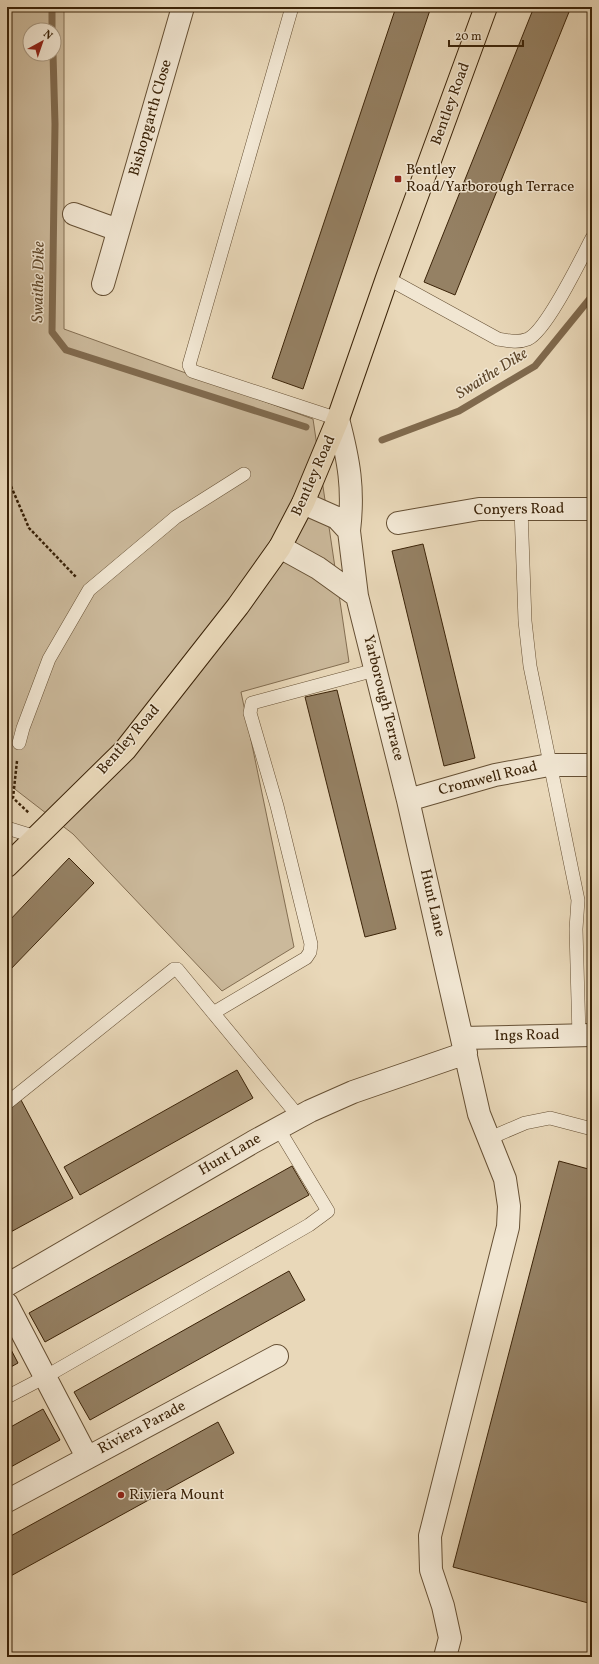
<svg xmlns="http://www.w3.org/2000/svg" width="599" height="1664" font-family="Vollkorn,serif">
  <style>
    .green { fill: #cbb99b; stroke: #836e52; fill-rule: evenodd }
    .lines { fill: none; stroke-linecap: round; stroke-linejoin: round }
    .stream { stroke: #806a4e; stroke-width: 7 }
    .building { fill: #958164; stroke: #3b2308 }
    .service-casing { stroke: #665034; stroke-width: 14 }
    .minor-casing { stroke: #665034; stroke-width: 24 }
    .trunk-casing { stroke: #3b2308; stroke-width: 24 }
    .path { stroke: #3b2308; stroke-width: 2.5; stroke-dasharray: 3 2; stroke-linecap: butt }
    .service { stroke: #f1e6d2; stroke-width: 13 }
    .minor { stroke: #f1e6d2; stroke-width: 22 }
    .trunk { stroke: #e9d8b9; stroke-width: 22 }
    .poi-dot { fill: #8f2418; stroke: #f1e6d2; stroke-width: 1.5 }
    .labels { text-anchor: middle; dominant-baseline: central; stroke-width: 3; stroke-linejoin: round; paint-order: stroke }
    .street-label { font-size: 15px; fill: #3b2308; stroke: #f1e6d2 }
    .poi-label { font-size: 15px; fill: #3b2308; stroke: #f1e6d2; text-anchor: start }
    .water-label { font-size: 16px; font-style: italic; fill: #5e472b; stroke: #f1e6d2 }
  </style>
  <rect width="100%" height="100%" fill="#e9d8b9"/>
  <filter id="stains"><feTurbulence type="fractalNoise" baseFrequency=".005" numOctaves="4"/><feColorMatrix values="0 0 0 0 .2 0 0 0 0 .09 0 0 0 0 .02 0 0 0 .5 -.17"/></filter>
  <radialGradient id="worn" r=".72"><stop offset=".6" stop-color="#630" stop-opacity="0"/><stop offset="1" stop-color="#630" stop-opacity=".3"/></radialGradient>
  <path class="green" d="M 7,7 L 64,7 L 64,329 L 313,419 L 349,662 L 241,692 L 294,947 L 222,991 L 73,834 L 7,783 ZM 30,30 L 54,30 L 54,54 L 30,54 Z"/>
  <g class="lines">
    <path class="stream" d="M 52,7 L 52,30
      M 53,54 L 55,124 L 52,332 L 66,350 L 306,427
      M 382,440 L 459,411 L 535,366 L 592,296"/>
  </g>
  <path class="building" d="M 396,7 L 431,7 L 303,389 L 272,378 Z
    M 534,7 L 571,7 L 455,295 L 424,282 Z
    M 423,544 L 475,758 L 444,766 L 392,551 Z
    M 337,690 L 396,929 L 365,937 L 305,697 Z
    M 69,858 L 94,883 L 7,973 L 7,923 Z
    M 237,1070 L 253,1098 L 80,1195 L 64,1167 Z
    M 21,1100 L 73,1198 L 7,1234 L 7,1111 Z
    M 559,1161 L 592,1170 L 592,1604 L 453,1567 Z
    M 292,1166 L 309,1195 L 45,1342 L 29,1313 Z
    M 289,1271 L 305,1300 L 90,1420 L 74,1392 Z
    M 7,1342 L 18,1363 L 7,1369 Z
    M 43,1409 L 60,1440 L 7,1469 L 7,1429 Z
    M 218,1422 L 234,1453 L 7,1578 L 7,1538 Z"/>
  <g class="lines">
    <g class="service-casing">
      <path id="service" d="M 292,7 L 189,365 L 192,371 L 338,419
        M 387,278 L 498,339 C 509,341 518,343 528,339 C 547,330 581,259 592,238
        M 521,509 L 525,621 L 530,666 L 578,900 L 576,929 L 579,1036
        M 19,743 L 23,728 L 49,659 L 89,590 L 176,517 L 244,474
        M 7,828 L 36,837
        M 213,1013 L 306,958 L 310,952 L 311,944 L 277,806 L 250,713 L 252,703 L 375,670
        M 7,1103 L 174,969 L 177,969 L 299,1117
        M 490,1138 L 525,1123 L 550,1118 L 592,1129
        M 7,1397 L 45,1377 L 309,1225 L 328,1211 L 278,1128"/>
    </g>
    <g class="minor-casing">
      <path id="minor" d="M 74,214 L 118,230
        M 103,284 L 183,7
        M 338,419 C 349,461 354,489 349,531
        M 303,503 L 337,518 L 349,531 L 357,596 L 408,800 L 479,1114 L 505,1179 L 509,1206 L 508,1227 L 430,1536 L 431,1570 L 443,1606 L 450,1638 L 445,1657
        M 398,523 L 479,509 L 592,509
        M 280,547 L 318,568 L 357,596
        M 408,800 L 495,775 L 549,765 L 592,765
        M 462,1038 L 592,1035
        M 7,1285 L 253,1142 L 310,1111 L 353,1092 L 466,1053
        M 7,1304 L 87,1457
        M 7,1501 L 277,1356"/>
    </g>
    <g class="trunk-casing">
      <path id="trunk" d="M 7,866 L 125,750 L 238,606 L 280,547 L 303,503 L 338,419 L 387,278 L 486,7"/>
    </g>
    <path class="path" d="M 7,477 L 29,528 L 76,577
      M 17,761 L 13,798 L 29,813"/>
    <use href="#service" class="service"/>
    <use href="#minor" class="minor"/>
    <use href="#trunk" class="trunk"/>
  </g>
  <g class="poi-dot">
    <rect x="394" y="175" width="8" height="8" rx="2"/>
    <circle cx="121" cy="1495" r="4"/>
  </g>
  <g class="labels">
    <g class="street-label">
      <text transform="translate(451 104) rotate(-70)">Bentley Road</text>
      <text transform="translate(151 118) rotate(-74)">Bishopgarth Close</text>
      <text transform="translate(314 476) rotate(-66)">Bentley Road</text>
      <text transform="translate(519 510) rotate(-1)">Conyers Road</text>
      <text transform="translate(383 698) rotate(76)">Yarborough Terrace</text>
      <text transform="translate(129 740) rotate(-49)">Bentley Road</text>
      <text transform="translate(488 779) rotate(-14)">Cromwell Road</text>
      <text transform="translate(432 903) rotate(77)">Hunt Lane</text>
      <text transform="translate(527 1036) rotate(-1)">Ings Road</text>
      <text transform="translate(230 1155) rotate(-30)">Hunt Lane</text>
      <text transform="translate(142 1428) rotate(-28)">Riviera Parade</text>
    </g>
    <g class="poi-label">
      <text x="406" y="170">Bentley<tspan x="406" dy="17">Road/Yarborough Terrace</tspan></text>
      <text x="129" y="1495">Riviera Mount</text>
    </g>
    <g class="water-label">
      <text transform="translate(39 282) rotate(-89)">Swaithe Dike</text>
      <text transform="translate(492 374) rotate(-32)">Swaithe Dike</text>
    </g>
  </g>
  <rect width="599" height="1664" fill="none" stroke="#e9d8b9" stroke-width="24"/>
  <rect x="8" y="8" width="583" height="1648" fill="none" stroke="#3b2308" stroke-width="2"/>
  <rect x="12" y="12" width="575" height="1640" fill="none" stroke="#3b2308"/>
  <g transform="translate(42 42) rotate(40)"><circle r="19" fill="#f1e6d2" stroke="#a89881"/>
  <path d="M0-3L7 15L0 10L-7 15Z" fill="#8f2418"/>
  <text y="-6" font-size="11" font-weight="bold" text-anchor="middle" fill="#3b2308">N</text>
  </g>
  <path d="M449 40v6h74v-6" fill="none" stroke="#3b2308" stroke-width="2"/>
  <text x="455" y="40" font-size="12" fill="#3b2308" stroke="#f1e6d2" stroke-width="3" paint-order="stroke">20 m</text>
  <rect width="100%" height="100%" filter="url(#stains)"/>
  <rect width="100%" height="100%" fill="url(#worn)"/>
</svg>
